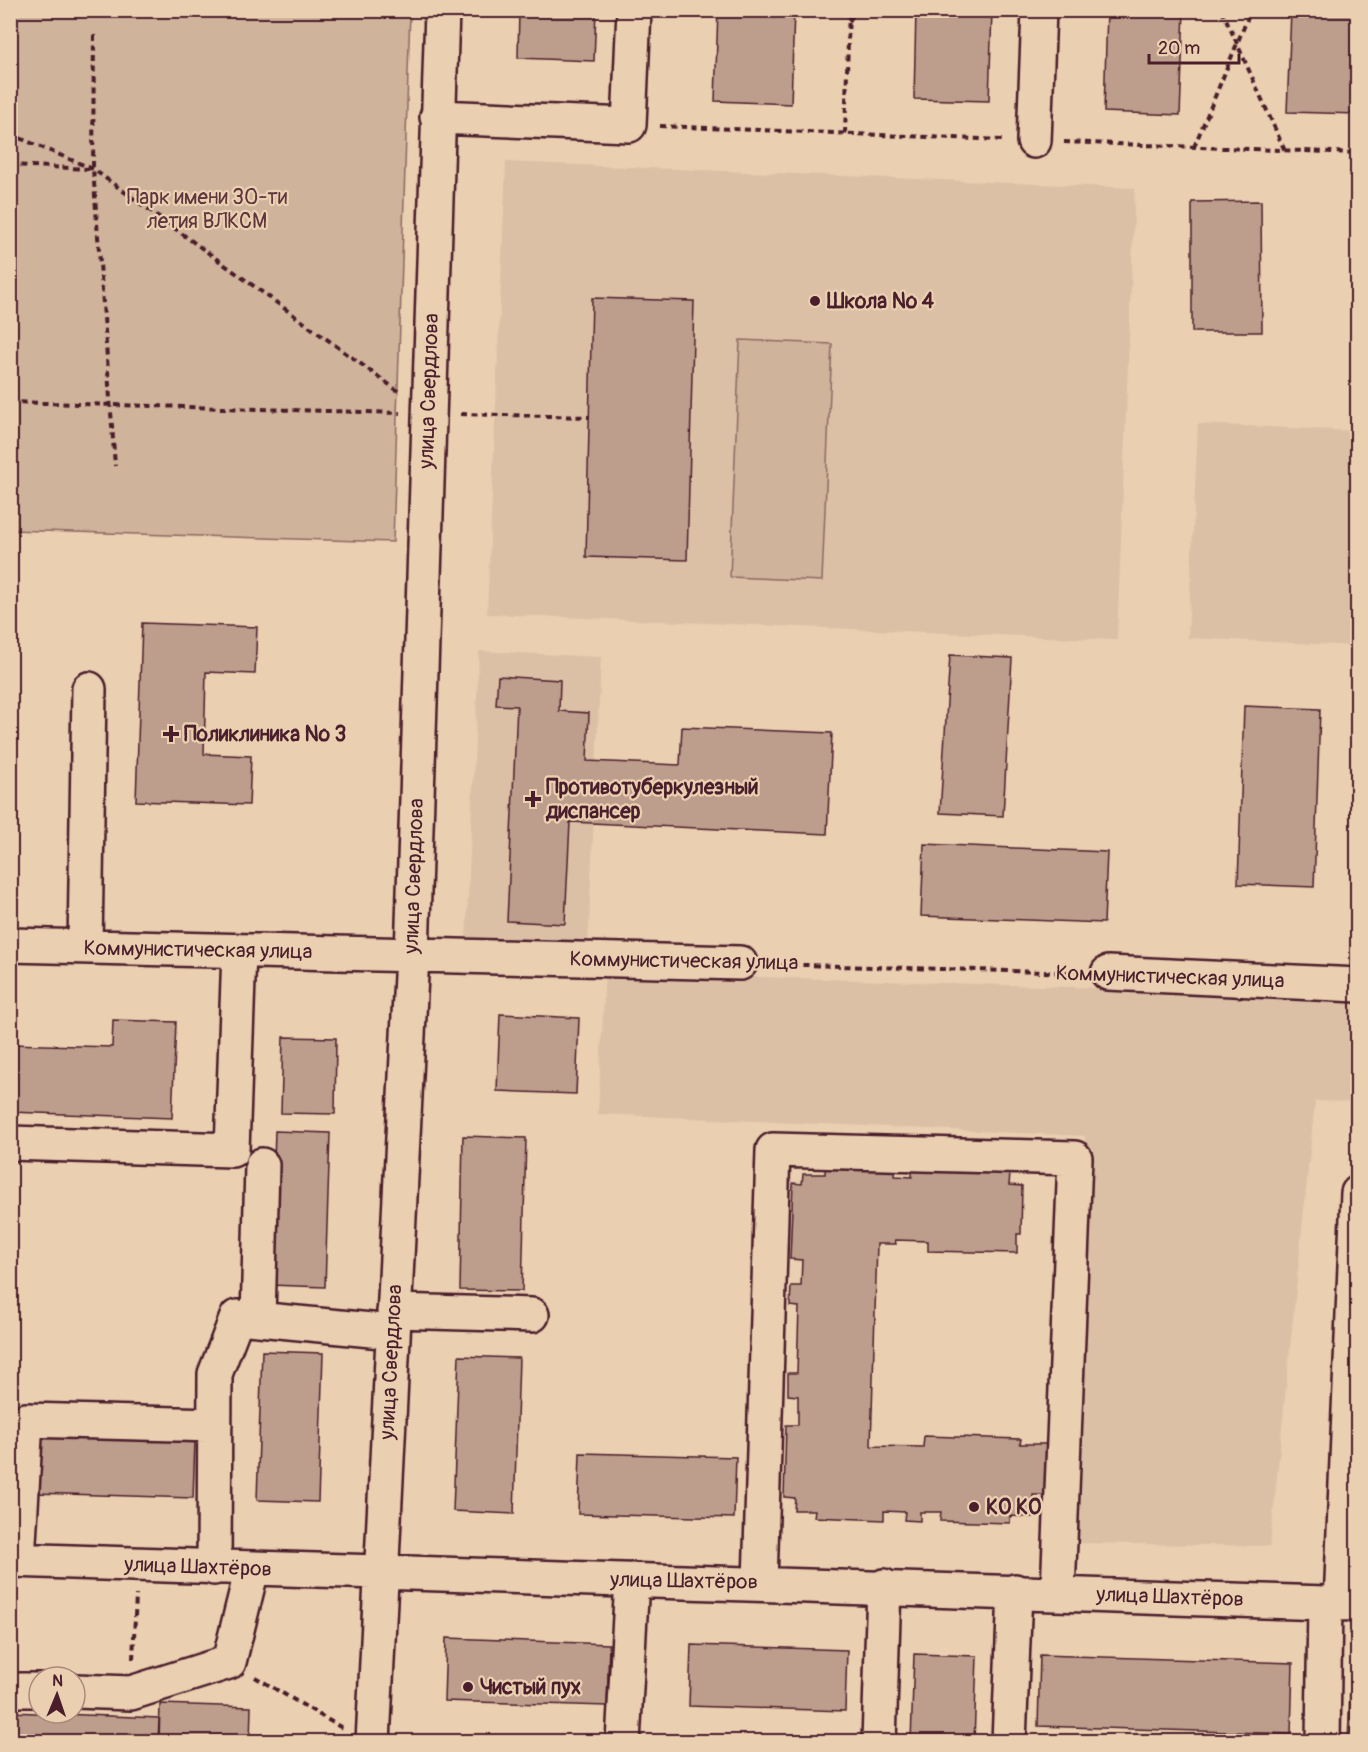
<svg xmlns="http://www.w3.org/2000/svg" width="1368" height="1752" font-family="Pangolin,sans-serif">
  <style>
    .built { fill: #dcc0a6 }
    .green { fill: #cfb39b; stroke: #8c6963; stroke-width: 1.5 }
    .building { fill: #bd9e8c; stroke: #4a1f2b; stroke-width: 1.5 }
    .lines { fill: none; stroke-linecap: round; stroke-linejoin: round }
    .minor-casing { stroke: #4a1f2b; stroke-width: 38 }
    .path { stroke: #4a1f2b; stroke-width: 4; stroke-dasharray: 6 4.5; stroke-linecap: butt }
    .minor { stroke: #eacfb1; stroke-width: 33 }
    .poi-dot { fill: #4a1f2b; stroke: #eacfb1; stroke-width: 2 }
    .labels { text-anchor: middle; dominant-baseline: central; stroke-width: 4.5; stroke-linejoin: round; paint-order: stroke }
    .park-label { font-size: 21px; fill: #5e353c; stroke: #eacfb1 }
    .poi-label { font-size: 21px; font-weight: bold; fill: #4a1f2b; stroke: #eacfb1; text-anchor: start }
    .street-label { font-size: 21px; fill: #4a1f2b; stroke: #eacfb1 }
  </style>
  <rect width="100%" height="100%" fill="#eacfb1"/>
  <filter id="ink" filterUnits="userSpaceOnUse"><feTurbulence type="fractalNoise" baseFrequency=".0167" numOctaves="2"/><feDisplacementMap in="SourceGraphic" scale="12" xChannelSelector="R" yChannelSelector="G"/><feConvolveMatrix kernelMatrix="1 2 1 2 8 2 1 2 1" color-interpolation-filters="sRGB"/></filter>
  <g filter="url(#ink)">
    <path class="built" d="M 506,162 L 1135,188 L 1117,640 L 487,614 Z
      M 1198,424 L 1357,431 L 1357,646 L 1188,638 Z
      M 479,651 L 601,657 L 588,947 L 466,941 Z
      M 605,972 L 1357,996 L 1357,1102 L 1315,1101 L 1270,1546 L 1071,1543 L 1085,1136 L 598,1114 Z"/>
    <path class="green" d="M 11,10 L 410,11 L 393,542 L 11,530 Z
      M 740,340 L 832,344 L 822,581 L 730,577 Z"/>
    <path class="building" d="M 519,10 L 596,10 L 594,61 L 518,58 Z
      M 718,10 L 794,10 L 791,104 L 715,101 Z
      M 916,10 L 992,10 L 989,101 L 914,99 Z
      M 1107,10 L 1184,10 L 1180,115 L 1104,112 Z
      M 1291,10 L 1358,10 L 1358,114 L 1287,112 Z
      M 1261,201 L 1262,332 L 1192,332 L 1192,202 Z
      M 592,298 L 694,301 L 687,560 L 586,557 Z
      M 142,623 L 257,627 L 255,674 L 206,672 L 204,754 L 251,756 L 249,805 L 136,801 Z
      M 950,655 L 1012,658 L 1003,816 L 940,813 Z
      M 498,676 L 560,680 L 559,711 L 589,713 L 587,761 L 680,765 L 682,727 L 832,733 L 827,834 L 570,822 L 565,924 L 507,921 L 517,706 L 496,705 Z
      M 1244,706 L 1320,709 L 1314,887 L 1238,884 Z
      M 924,844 L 1107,852 L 1104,923 L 921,916 Z
      M 500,1014 L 579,1018 L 576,1094 L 497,1091 Z
      M 113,1020 L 176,1022 L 172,1118 L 10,1112 L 10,1044 L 112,1047 Z
      M 283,1037 L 336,1038 L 335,1114 L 281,1113 Z
      M 275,1131 L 330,1133 L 325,1287 L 270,1285 Z
      M 463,1136 L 526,1138 L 522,1291 L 460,1290 Z
      M 825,1166 L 896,1168 L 895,1176 L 912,1177 L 912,1170 L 1010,1173 L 1009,1185 L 1022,1186 L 1021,1234 L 1017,1234 L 1017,1253 L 928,1251 L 928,1241 L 895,1240 L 896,1244 L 877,1244 L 871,1446 L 923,1447 L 924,1436 L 1021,1439 L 1020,1444 L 1046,1444 L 1045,1495 L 1033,1495 L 1032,1517 L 1010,1516 L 1010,1523 L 940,1521 L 941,1512 L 920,1512 L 920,1521 L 904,1520 L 905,1512 L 884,1511 L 884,1520 L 814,1517 L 815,1510 L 794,1510 L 795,1498 L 784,1497 L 786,1425 L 798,1425 L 798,1396 L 788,1395 L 788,1373 L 797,1373 L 799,1307 L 790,1306 L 791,1286 L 801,1286 L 802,1260 L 790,1259 L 793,1183 L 802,1184 L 803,1174 L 825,1174 Z
      M 262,1351 L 323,1353 L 318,1502 L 257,1500 Z
      M 459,1356 L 519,1358 L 514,1514 L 453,1511 Z
      M 38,1434 L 195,1440 L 193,1498 L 35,1493 Z
      M 580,1453 L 736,1457 L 734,1518 L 578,1514 Z
      M 446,1638 L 609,1644 L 607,1706 L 444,1701 Z
      M 691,1645 L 847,1650 L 845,1711 L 689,1706 Z
      M 914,1654 L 977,1656 L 974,1742 L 911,1742 Z
      M 1040,1655 L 1293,1663 L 1291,1734 L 1038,1726 Z
      M 1351,1670 L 1358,1670 L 1358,1742 L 1348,1742 Z
      M 160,1704 L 251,1707 L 250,1742 L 159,1742 Z
      M 10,1712 L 159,1718 L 158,1742 L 10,1742 Z"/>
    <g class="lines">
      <g class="minor-casing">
        <path id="minor" d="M 437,117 L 629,125 L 634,10
          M 1034,141 L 1039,10
          M 10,945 L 740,963
          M 85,947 L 89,689
          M 1108,973 L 1358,985
          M 10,1143 L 232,1150 L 239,951
          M 394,1311 L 532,1315
          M 258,1319 L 262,1165
          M 10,1560 C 459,1576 909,1588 1358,1604
          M 18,1560 L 26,1420 L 215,1425
          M 214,1568 L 215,1374 L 237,1317 L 392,1332
          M 760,1583 L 773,1150 L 1075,1158 L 1058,1593
          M 1341,1604 L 1358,1193
          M 10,1690 L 39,1690
          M 75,1691 L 131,1693 L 229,1662 L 252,1569
          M 373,1742 L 412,955 L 442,10
          M 623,1742 L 632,1580
          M 879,1742 L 884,1586
          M 1009,1742 L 1015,1591
          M 1323,1742 L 1325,1603"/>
      </g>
      <path class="path" d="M 1222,10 L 1285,151
        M 849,21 L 857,10
        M 94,35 L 93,169 L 115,466
        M 660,126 L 1003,140
        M 10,134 L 93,169 L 398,391
        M 845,134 L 849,10
        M 1064,142 L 1358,153
        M 1194,147 L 1251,10
        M 10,165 L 90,169
        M 10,402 L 400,413
        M 461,414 L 589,417
        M 771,964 L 1078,973
        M 133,1659 L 136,1595
        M 255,1677 L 342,1728"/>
      <use href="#minor" class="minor"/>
    </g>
  </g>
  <g class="poi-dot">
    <circle cx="815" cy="301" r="6"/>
    <path d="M168 725h6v6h6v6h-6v6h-6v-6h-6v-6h6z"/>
    <path d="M530 790h6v6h6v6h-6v6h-6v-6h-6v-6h6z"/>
    <circle cx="974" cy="1507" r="6"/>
    <circle cx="468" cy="1687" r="6"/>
  </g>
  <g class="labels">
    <g class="park-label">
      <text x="207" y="197">Парк имени 30-ти<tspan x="207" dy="24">летия ВЛКСМ</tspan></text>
    </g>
    <g class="poi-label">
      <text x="827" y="301">Школа № 4</text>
      <text x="184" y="734">Поликлиника № 3</text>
      <text x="546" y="787">Противотуберкулезный<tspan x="546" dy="24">диспансер</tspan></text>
      <text x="986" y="1507">КО КО</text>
      <text x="480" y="1687">Чистый пух</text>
    </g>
    <g class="street-label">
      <text transform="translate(429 391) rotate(-88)">улица Свердлова</text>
      <text transform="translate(414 876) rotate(-88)">улица Свердлова</text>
      <text transform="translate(198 950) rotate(1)">Коммунистическая улица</text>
      <text transform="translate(684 961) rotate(1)">Коммунистическая улица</text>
      <text transform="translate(1170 977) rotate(2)">Коммунистическая улица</text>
      <text transform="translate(391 1362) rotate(-87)">улица Свердлова</text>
      <text transform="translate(198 1567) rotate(2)">улица Шахтёров</text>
      <text transform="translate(684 1581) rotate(1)">улица Шахтёров</text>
      <text transform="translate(1170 1597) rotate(2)">улица Шахтёров</text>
    </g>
  </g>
  <rect width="1368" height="1752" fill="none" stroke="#eacfb1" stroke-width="36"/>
  <rect x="18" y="18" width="1332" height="1716" fill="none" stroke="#4a1f2b" stroke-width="2" filter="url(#ink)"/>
  <g transform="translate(57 1695) rotate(2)"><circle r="28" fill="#eacfb1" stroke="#aa897b" stroke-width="1.5"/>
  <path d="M0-4.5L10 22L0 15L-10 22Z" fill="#4a1f2b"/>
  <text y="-9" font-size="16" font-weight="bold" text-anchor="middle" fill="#4a1f2b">N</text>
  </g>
  <path d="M1149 54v9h90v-9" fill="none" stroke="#4a1f2b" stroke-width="3"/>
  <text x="1158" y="54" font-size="18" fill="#4a1f2b" stroke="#eacfb1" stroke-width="4.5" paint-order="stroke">20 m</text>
</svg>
